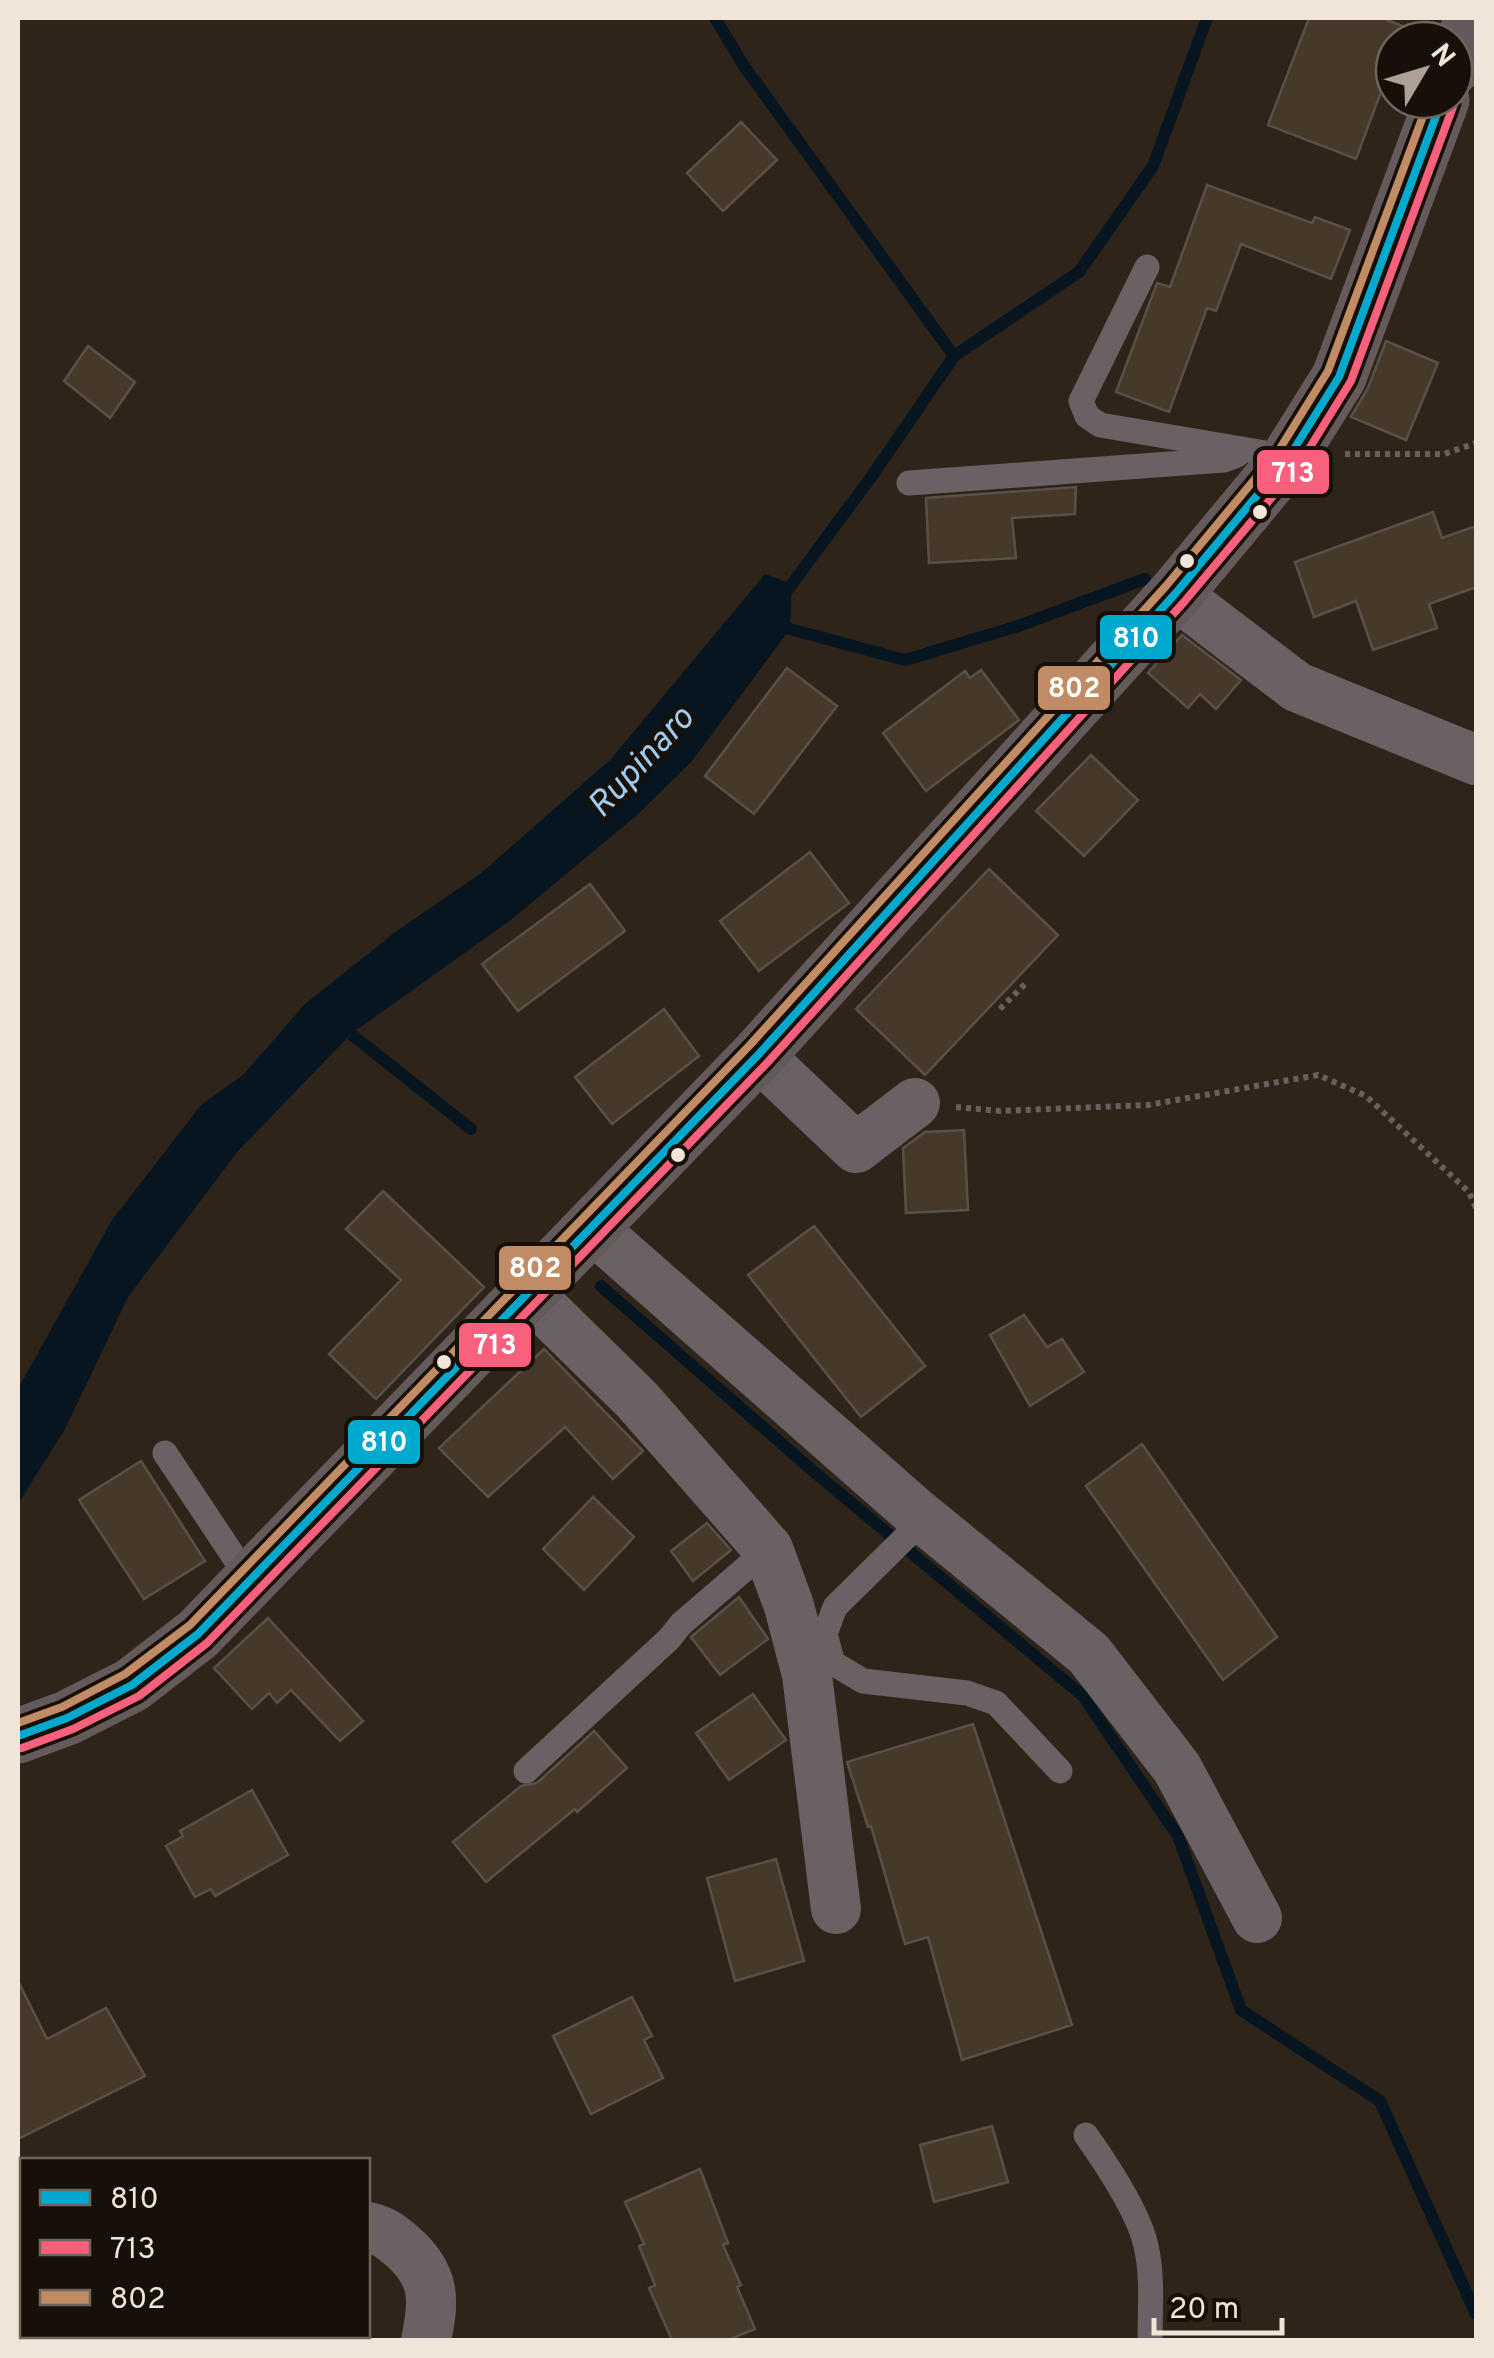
<svg xmlns="http://www.w3.org/2000/svg" width="1494" height="2358" font-family="Overpass,sans-serif">
  <style>
    .water { fill: #071520 }
    .lines { fill: none; stroke-linecap: round; stroke-linejoin: round }
    .stream { stroke: #071520; stroke-width: 12 }
    .building { fill: #463929; stroke: #595148; stroke-width: 2.5 }
    .path { stroke: #67605e; stroke-width: 6; stroke-dasharray: 5 5; stroke-linecap: butt }
    .service { stroke: #6a6165; stroke-width: 25 }
    .minor { stroke: #6a6165; stroke-width: 50 }
    .secondary { stroke: #645a5b; stroke-width: 55 }
    .bus-1-casing { stroke: #171008; stroke-width: 15 }
    .bus-2-casing { stroke: #171008; stroke-width: 15 }
    .bus-3-casing { stroke: #171008; stroke-width: 15 }
    .bus-1 { stroke: #00a9ce; stroke-width: 8 }
    .bus-2 { stroke: #f8607d; stroke-width: 8 }
    .bus-3 { stroke: #c18c65; stroke-width: 8 }
    .bus-dot { fill: #f1e5da; stroke: #171008; stroke-width: 4 }
    .labels { text-anchor: middle; dominant-baseline: central; stroke-width: 8; stroke-linejoin: round; paint-order: stroke }
    .water-label { font-size: 35px; font-style: italic; fill: #9dcbf2; stroke: #171008 }
    .line-badge { stroke: #171008; stroke-width: 4 }
    .badge-label { font-size: 28px; text-anchor: middle; font-weight: bold; fill: #fff }
  </style>
  <rect width="100%" height="100%" fill="#2e241a"/>
  <path class="water" d="M 765,574 L 792,584 L 790,629 L 692,761 L 637,815 L 512,919 L 351,1034 L 238,1151 L 128,1297 L 65,1429 L 18,1504 L 18,1389 L 112,1220 L 201,1105 L 243,1075 L 305,1004 L 398,930 L 480,874 L 611,759 Z"/>
  <g class="lines">
    <path class="stream" d="M 715,18 L 744,66 L 954,356
      M 783,596 L 872,476 L 954,356 L 1079,272 L 1153,166 L 1207,18
      M 775,625 L 905,660 L 1018,626 L 1145,579
      M 338,1028 L 351,1034 L 471,1129
      M 601,1286 L 812,1470 L 1083,1696 L 1178,1836 L 1241,2010 L 1380,2101 L 1476,2314"/>
  </g>
  <path class="building" d="M 1309,18 L 1382,18 L 1405,27 L 1400,40 L 1394,40 L 1394,57 L 1356,159 L 1268,125 Z
    M 741,122 L 777,160 L 723,211 L 687,173 Z
    M 1207,185 L 1312,223 L 1315,217 L 1350,230 L 1331,279 L 1241,244 L 1216,311 L 1207,308 L 1169,412 L 1116,392 L 1157,283 L 1170,287 Z
    M 1386,341 L 1438,363 L 1406,440 L 1351,417 L 1368,388 Z
    M 88,346 L 135,382 L 110,418 L 64,381 Z
    M 1076,487 L 1075,514 L 1012,518 L 1016,558 L 929,563 L 926,498 Z
    M 1433,512 L 1442,538 L 1476,526 L 1476,587 L 1429,604 L 1437,628 L 1373,650 L 1356,601 L 1314,617 L 1295,562 Z
    M 1182,635 L 1241,680 L 1216,709 L 1200,694 L 1188,708 L 1148,673 Z
    M 787,668 L 837,706 L 754,814 L 705,776 Z
    M 981,670 L 1019,720 L 926,791 L 883,733 L 965,671 L 970,678 Z
    M 1091,755 L 1138,800 L 1084,856 L 1036,811 Z
    M 810,852 L 849,903 L 759,971 L 720,921 Z
    M 989,869 L 1058,935 L 925,1075 L 856,1009 Z
    M 590,884 L 625,931 L 518,1011 L 482,964 Z
    M 664,1009 L 699,1056 L 612,1124 L 575,1077 Z
    M 964,1130 L 968,1210 L 906,1213 L 903,1148 L 925,1132 Z
    M 383,1191 L 484,1287 L 376,1399 L 329,1354 L 401,1280 L 346,1229 Z
    M 814,1226 L 925,1366 L 861,1417 L 748,1275 Z
    M 1024,1315 L 1047,1347 L 1062,1339 L 1084,1372 L 1030,1406 L 990,1335 Z
    M 544,1349 L 643,1451 L 613,1479 L 565,1427 L 488,1497 L 439,1448 Z
    M 1142,1444 L 1277,1637 L 1223,1680 L 1086,1486 Z
    M 141,1461 L 205,1561 L 144,1599 L 79,1500 Z
    M 593,1497 L 634,1537 L 584,1590 L 543,1549 Z
    M 707,1523 L 731,1550 L 693,1581 L 671,1551 Z
    M 739,1597 L 768,1639 L 720,1675 L 691,1637 Z
    M 268,1618 L 363,1721 L 340,1741 L 291,1690 L 277,1703 L 269,1693 L 252,1709 L 214,1668 Z
    M 753,1694 L 786,1740 L 729,1780 L 696,1733 Z
    M 973,1724 L 1072,2025 L 962,2060 L 928,1937 L 905,1944 L 871,1826 L 868,1827 L 847,1762 Z
    M 594,1731 L 627,1768 L 577,1812 L 575,1809 L 486,1882 L 453,1842 L 521,1786 L 537,1783 Z
    M 252,1790 L 288,1855 L 215,1896 L 211,1889 L 195,1897 L 166,1846 L 183,1836 L 180,1831 Z
    M 776,1859 L 804,1961 L 735,1981 L 707,1878 Z
    M 18,1981 L 47,2039 L 106,2008 L 145,2076 L 18,2139 Z
    M 632,1997 L 652,2036 L 644,2040 L 663,2078 L 591,2114 L 553,2036 Z
    M 992,2126 L 1008,2182 L 934,2202 L 920,2145 Z
    M 700,2169 L 728,2243 L 723,2245 L 741,2285 L 737,2287 L 755,2329 L 728,2340 L 672,2340 L 649,2288 L 655,2285 L 639,2246 L 644,2244 L 625,2202 Z"/>
  <g class="lines">
    <path class="path" d="M 1345,454 L 1444,454 L 1476,443
      M 1000,1009 L 1028,981
      M 956,1107 L 1000,1111 L 1148,1105 L 1318,1075 L 1366,1096 L 1469,1192 L 1476,1208"/>
    <path class="service" d="M 1147,267 L 1081,401 L 1087,416 L 1100,425 L 1289,457
      M 909,483 L 1224,460 L 1237,455
      M 165,1453 L 250,1581
      M 924,1519 L 835,1607 L 825,1634 L 833,1663 L 863,1681 L 967,1693 L 996,1703 L 1060,1771
      M 526,1771 L 669,1639 L 681,1624 L 768,1549
      M 1086,2135 C 1105,2162 1139,2213 1146,2246 C 1153,2276 1150,2309 1150,2340"/>
    <path class="minor" d="M 1175,594 L 1297,687 L 1476,760
      M 758,1055 L 856,1148 L 915,1103
      M 592,1228 L 914,1511 L 1089,1654 L 1177,1768 L 1257,1918
      M 529,1294 L 637,1400 L 768,1549 L 789,1606 L 807,1675 L 836,1909
      M 368,2227 C 383,2230 390,2236 402,2246 C 435,2275 435,2299 426,2340
      M 18,2258 L 22,2258"/>
    <path class="secondary" d="M 1454,67 L 1472,18
      M 18,1736 L 67,1718 L 132,1685 L 198,1634 L 758,1055 L 1175,594 L 1289,457 L 1339,377 L 1442,100"/>
    <g class="bus-1-casing">
      <path id="bus-1" d="M 18,1736 L 67,1718 L 132,1685 L 198,1634 L 758,1055 L 1175,594 L 1289,457 L 1339,377 L 1442,100"/>
    </g>
    <g class="bus-2-casing">
      <path id="bus-2" d="M 22,1748 L 73,1729 L 139,1696 L 207,1643 L 767,1063 L 1184,602 L 1299,465 L 1351,381 L 1454,104"/>
    </g>
    <g class="bus-3-casing">
      <path id="bus-3" d="M 18,1723 L 62,1707 L 125,1674 L 190,1625 L 749,1046 L 1166,586 L 1279,450 L 1328,371 L 1429,100"/>
    </g>
    <use href="#bus-1" class="bus-1"/>
    <use href="#bus-2" class="bus-2"/>
    <use href="#bus-3" class="bus-3"/>
  </g>
  <g class="bus-dot">
    <circle cx="1260" cy="512" r="9"/>
    <circle cx="1187" cy="561" r="9"/>
    <circle cx="678" cy="1155" r="9"/>
    <circle cx="444" cy="1362" r="9"/>
  </g>
  <g class="labels">
    <g class="water-label">
      <text transform="translate(642 763) rotate(-47)">Rupinaro</text>
    </g>
  </g>
  <g class="line-badge">
    <rect x="1255" y="448" width="76" height="48" rx="10" fill="#f8607d"/>
    <rect x="1098" y="613" width="76" height="48" rx="10" fill="#00a9ce"/>
    <rect x="1036" y="664" width="76" height="48" rx="10" fill="#c18c65"/>
    <rect x="497" y="1244" width="76" height="48" rx="10" fill="#c18c65"/>
    <rect x="457" y="1321" width="76" height="48" rx="10" fill="#f8607d"/>
    <rect x="346" y="1418" width="76" height="48" rx="10" fill="#00a9ce"/>
  </g>
  <g class="badge-label">
    <text x="1293" y="482">713</text>
    <text x="1136" y="647">810</text>
    <text x="1074" y="697">802</text>
    <text x="535" y="1277">802</text>
    <text x="495" y="1354">713</text>
    <text x="384" y="1451">810</text>
  </g>
  <rect width="1494" height="2358" fill="none" stroke="#f1e5da" stroke-width="40"/>
  <rect x="20" y="2158" width="350" height="180" fill="#171008" stroke="#6e655c" stroke-width="2.5"/>
  <rect x="40" y="2190" width="50" height="15" fill="#00a9ce" stroke="#6e655c" stroke-width="2.5"/>
  <text x="110" y="2208" font-size="30" fill="#f1e5da">810</text>
  <rect x="40" y="2240" width="50" height="15" fill="#f8607d" stroke="#6e655c" stroke-width="2.5"/>
  <text x="110" y="2258" font-size="30" fill="#f1e5da">713</text>
  <rect x="40" y="2290" width="50" height="15" fill="#c18c65" stroke="#6e655c" stroke-width="2.5"/>
  <text x="110" y="2308" font-size="30" fill="#f1e5da">802</text>
  <g transform="translate(1424 70) rotate(52)"><circle r="48" fill="#171008" stroke="#6e655c" stroke-width="2.5"/>
  <path d="M0-8L18 38L0 25L-18 38Z" fill="#ada197"/>
  <text y="-15" font-size="28" font-weight="bold" text-anchor="middle" fill="#f1e5da">N</text>
  </g>
  <path d="M1154 2318v15h128v-15" fill="none" stroke="#f1e5da" stroke-width="5"/>
  <text x="1169" y="2318" font-size="30" fill="#f1e5da" stroke="#171008" stroke-width="8" paint-order="stroke">20 m</text>
</svg>
